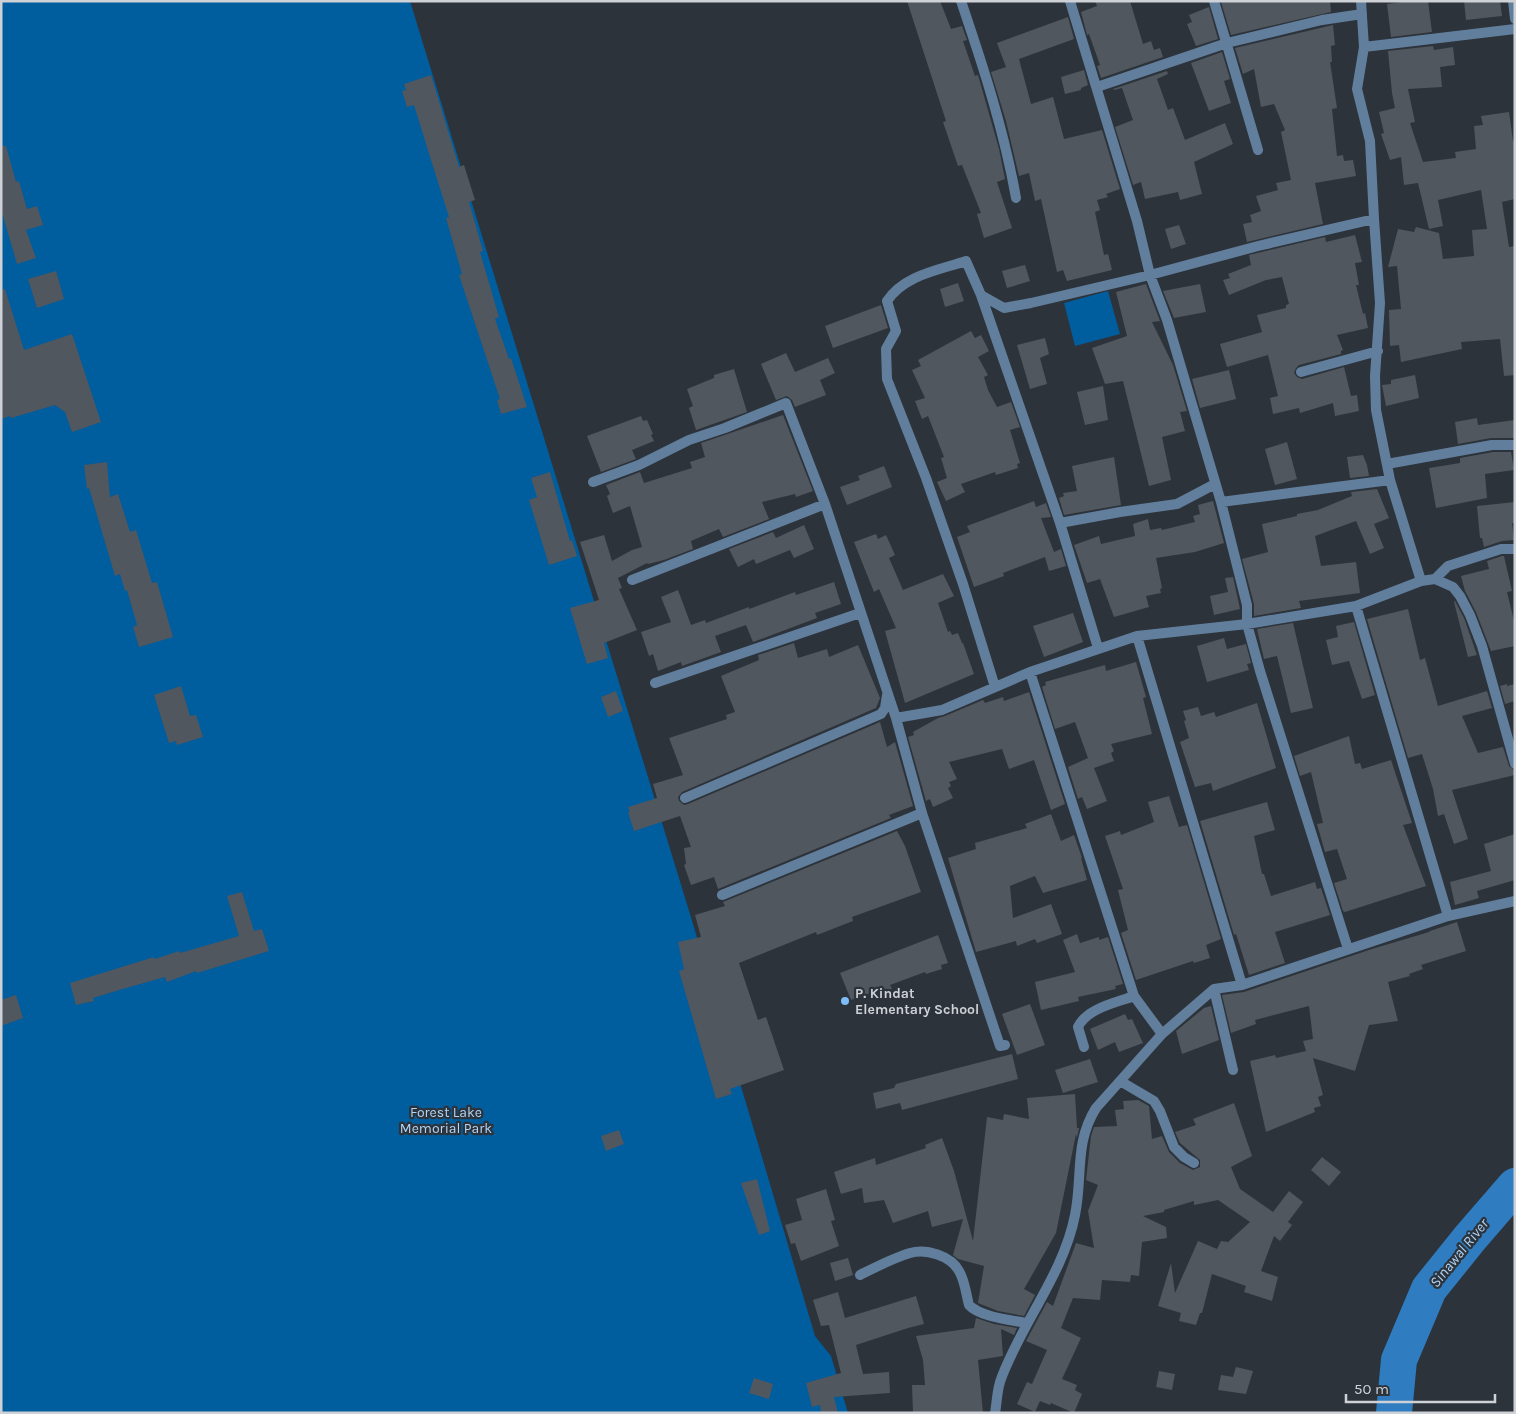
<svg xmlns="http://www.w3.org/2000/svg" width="1516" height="1414" font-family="Karla,sans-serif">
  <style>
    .green { fill: #005d9e }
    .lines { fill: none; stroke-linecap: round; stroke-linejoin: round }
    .river { stroke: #2f7dc0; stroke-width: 36 }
    .building { fill: #50575e }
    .minor { stroke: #617f9d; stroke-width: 10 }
    .poi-dot { fill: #7ebdf9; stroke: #2d333a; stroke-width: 2 }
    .labels { text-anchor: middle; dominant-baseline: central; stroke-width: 4.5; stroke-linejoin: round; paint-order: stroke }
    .poi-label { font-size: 14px; font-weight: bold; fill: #ced2d7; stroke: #2d333a; text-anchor: start }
    .park-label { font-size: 14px; fill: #b0d5f8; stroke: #2d333a }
    .water-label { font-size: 15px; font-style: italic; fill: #add1f5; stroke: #2d333a }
  </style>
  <rect width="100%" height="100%" fill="#2d333a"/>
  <path class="green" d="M 1,1 L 410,1 L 690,914 L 815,1336 L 831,1356 L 848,1413 L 1,1413 Z
    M 1108,291 L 1120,334 L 1075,346 L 1064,303 Z"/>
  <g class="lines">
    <path class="river" d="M 1394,1413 L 1399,1360 L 1429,1289 L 1470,1238 L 1515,1186"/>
  </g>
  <path class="building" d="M 907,1 L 940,1 L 951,29 L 962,26 L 967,40 L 963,41 L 975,76 L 978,75 L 999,149 L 1005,179 L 997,182 L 1012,228 L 984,238 L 977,214 L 981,213 L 962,165 L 958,166 L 943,122 L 946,121 Z
    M 1095,1 L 1130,1 L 1143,44 L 1151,41 L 1154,50 L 1160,48 L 1163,57 L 1101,78 L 1097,66 L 1100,65 L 1089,34 L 1087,35 L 1081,12 L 1097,6 Z
    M 1223,1 L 1330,1 L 1331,12 L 1231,35 L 1221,2 Z
    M 1410,1 L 1428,1 L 1432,32 L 1391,37 L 1387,4 Z
    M 1464,1 L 1500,1 L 1502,16 L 1466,20 Z
    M 1209,7 L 1218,39 L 1196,46 L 1187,24 L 1192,22 L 1189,15 Z
    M 1068,17 L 1074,39 L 1019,59 L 1031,104 L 1053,97 L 1064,139 L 1102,130 L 1120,189 L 1106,194 L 1108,197 L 1097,200 L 1100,210 L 1095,212 L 1104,255 L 1108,254 L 1112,270 L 1067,281 L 1063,270 L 1057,272 L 1041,199 L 1035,201 L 1029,173 L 1019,176 L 1006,121 L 991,72 L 1006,67 L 997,43 Z
    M 1333,25 L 1335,45 L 1331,46 L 1332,62 L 1330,62 L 1337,108 L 1332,109 L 1337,156 L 1343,155 L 1344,161 L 1353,160 L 1356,176 L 1315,183 L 1323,224 L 1247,242 L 1243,224 L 1252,222 L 1250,215 L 1261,211 L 1256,196 L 1278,190 L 1276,183 L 1291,180 L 1281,132 L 1285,130 L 1274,104 L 1261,107 L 1254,69 L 1243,74 L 1235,48 Z
    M 1433,46 L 1434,50 L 1453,47 L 1455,65 L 1440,67 L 1442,87 L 1408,89 L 1415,122 L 1410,123 L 1423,162 L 1456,158 L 1455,152 L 1476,149 L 1474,126 L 1483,125 L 1481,116 L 1509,112 L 1513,141 L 1515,141 L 1515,199 L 1502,202 L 1509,247 L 1515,246 L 1515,375 L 1504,376 L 1500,339 L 1461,342 L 1462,349 L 1401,362 L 1399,345 L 1390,346 L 1389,310 L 1401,309 L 1397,266 L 1388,267 L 1398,229 L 1414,232 L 1416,227 L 1439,233 L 1443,259 L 1474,256 L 1472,230 L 1487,229 L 1481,190 L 1438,200 L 1443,226 L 1429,229 L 1418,183 L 1404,185 L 1401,157 L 1390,160 L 1381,134 L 1384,133 L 1379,112 L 1395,108 L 1392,93 L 1388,51 Z
    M 1222,52 L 1230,79 L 1224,81 L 1231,103 L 1209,111 L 1191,63 Z
    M 1084,70 L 1088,85 L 1081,88 L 1081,90 L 1065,94 L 1061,77 Z
    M 1167,71 L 1168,74 L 1157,79 L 1168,110 L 1173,108 L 1185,140 L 1225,123 L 1233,144 L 1194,162 L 1202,194 L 1180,200 L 1178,192 L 1145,199 L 1141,182 L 1133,185 L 1115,127 L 1133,120 L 1122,88 L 1114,90 L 1113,89 Z
    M 431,75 L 459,167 L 464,165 L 475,200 L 469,202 L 483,251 L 480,252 L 499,317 L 495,319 L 509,359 L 511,358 L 527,407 L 501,414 L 497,400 L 500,399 L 459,275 L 462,274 L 446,218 L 449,217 L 431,160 L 414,105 L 407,107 L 402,91 L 406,90 L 404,84 Z
    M 1,146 L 6,146 L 16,182 L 19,181 L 27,209 L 37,206 L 43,225 L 26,230 L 36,258 L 17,264 L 1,209 Z
    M 1179,225 L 1186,244 L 1171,249 L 1165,229 Z
    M 1355,235 L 1362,262 L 1355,263 L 1359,285 L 1356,285 L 1363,314 L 1365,313 L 1368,328 L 1337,335 L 1343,350 L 1341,351 L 1341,354 L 1299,365 L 1296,368 L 1294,373 L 1297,377 L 1302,379 L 1344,367 L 1351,396 L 1357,395 L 1359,411 L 1335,416 L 1333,403 L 1300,413 L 1299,408 L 1273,414 L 1270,398 L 1278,396 L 1268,355 L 1227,367 L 1220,344 L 1262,332 L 1257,315 L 1286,308 L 1286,305 L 1289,304 L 1282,277 L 1266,280 L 1229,295 L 1223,280 L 1230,278 L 1228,274 L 1251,265 L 1249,255 L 1325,237 L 1326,242 Z
    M 1025,265 L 1030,281 L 1007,288 L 1002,271 Z
    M 56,271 L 64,299 L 37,308 L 28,279 Z
    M 958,283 L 964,301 L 945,307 L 940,289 Z
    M 1146,284 L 1160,321 L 1152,322 L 1173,365 L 1187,411 L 1180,412 L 1185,431 L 1162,437 L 1171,480 L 1149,486 L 1123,381 L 1105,384 L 1092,348 L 1127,336 L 1116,292 Z
    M 1200,284 L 1206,312 L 1174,318 L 1163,291 Z
    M 5,289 L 24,350 L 72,334 L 101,422 L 72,432 L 65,412 L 55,405 L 11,418 L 10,416 L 1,419 L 1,290 Z
    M 881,305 L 888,328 L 833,348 L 825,326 Z
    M 971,331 L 975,338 L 981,335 L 989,351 L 978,357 L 988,375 L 984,377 L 988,390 L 997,407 L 1011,402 L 1020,427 L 1010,430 L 1020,463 L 1017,464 L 1018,468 L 996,475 L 995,472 L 961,484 L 965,492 L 946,501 L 937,482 L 947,478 L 941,458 L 944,457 L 928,416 L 922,419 L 915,401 L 925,398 L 912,370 L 921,366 L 918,360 Z
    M 1045,338 L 1049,354 L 1040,358 L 1047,384 L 1030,389 L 1017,345 Z
    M 786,353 L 795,372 L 828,358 L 835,373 L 820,380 L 826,395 L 795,407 L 792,400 L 787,396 L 776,400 L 761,364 Z
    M 734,369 L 747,412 L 696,430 L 689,408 L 693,406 L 687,389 L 714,378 L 714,375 Z
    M 1229,370 L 1236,399 L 1200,408 L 1192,379 Z
    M 1415,375 L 1419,398 L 1386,406 L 1382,385 L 1391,384 L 1391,380 Z
    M 1103,386 L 1108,420 L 1085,425 L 1077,392 Z
    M 783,415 L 813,491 L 796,497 L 795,494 L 762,502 L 769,519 L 723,537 L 719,529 L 691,541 L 693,549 L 664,560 L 648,564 L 647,563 L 618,578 L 622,588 L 619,589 L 637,630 L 604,643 L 608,658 L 587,664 L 570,608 L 599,600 L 580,542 L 604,535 L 612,561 L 632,550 L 642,547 L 630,506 L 613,513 L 607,496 L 610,494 L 606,485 L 640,472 L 644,483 L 692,468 L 690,462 L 705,457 L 701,443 Z
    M 641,416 L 643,421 L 647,420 L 653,434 L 651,435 L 654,441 L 632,450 L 636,459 L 601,472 L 587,436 Z
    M 1477,418 L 1478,425 L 1515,420 L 1515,438 L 1491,438 L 1458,444 L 1455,422 Z
    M 1287,442 L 1297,479 L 1275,485 L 1265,449 Z
    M 1493,452 L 1511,452 L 1514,470 L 1485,474 L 1487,498 L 1436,508 L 1429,468 L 1460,463 L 1460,458 Z
    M 1363,455 L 1367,465 L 1369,476 L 1350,478 L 1347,457 Z
    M 1114,457 L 1121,505 L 1064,515 L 1059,498 L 1064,496 L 1063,493 L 1077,491 L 1072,466 Z
    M 107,462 L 110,497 L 118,494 L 130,532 L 136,530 L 152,583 L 157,582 L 173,637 L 139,647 L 133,627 L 137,625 L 127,590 L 125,591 L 120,574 L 115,576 L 89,488 L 87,489 L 84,465 Z
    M 884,466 L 892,487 L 847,505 L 840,487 L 860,480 L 858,476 Z
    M 550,472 L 570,541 L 572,540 L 577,556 L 549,565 L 529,500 L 537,497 L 531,478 Z
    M 1377,489 L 1389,518 L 1374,524 L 1384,548 L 1370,554 L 1356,521 L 1315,536 L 1321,566 L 1356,562 L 1360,593 L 1299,601 L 1301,608 L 1254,616 L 1254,604 L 1242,559 L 1268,552 L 1262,524 L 1297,516 L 1297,514 L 1318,510 L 1347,498 L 1352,496 L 1351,492 Z
    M 1034,501 L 1036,507 L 1046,503 L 1051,517 L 1041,518 L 1054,552 L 1061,549 L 1066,566 L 1049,571 L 1045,557 L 1003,573 L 1004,576 L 974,587 L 957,537 L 970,532 L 967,526 Z
    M 1213,501 L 1224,543 L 1195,552 L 1156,558 L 1162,588 L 1160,589 L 1161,593 L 1146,596 L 1149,607 L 1114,617 L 1100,579 L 1087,583 L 1074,545 L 1099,536 L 1101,544 L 1135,536 L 1133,524 L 1148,519 L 1150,530 L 1161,528 L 1162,530 L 1195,522 L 1193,516 L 1200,514 L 1198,505 Z
    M 1515,502 L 1515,523 L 1512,523 L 1514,540 L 1502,541 L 1484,547 L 1482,538 L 1480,538 L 1477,506 Z
    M 804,525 L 814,549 L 794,558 L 790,550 L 756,564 L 754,559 L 738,567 L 729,549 L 773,532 L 776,538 Z
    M 876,534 L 878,539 L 886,535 L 895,555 L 889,558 L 903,590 L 943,574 L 954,596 L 938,603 L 948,632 L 950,631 L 952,635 L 958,633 L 962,643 L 963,643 L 974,674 L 905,703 L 885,631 L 896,628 L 879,589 L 874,592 L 854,542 Z
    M 1502,556 L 1504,556 L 1512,591 L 1507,592 L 1515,625 L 1515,646 L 1491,651 L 1476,612 L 1465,591 L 1461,576 L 1489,569 L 1487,561 Z
    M 1233,577 L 1240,609 L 1214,615 L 1210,596 L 1228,592 L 1225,578 Z
    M 834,582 L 841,604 L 815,613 L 817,618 L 753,642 L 746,625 L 715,636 L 721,652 L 682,666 L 681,662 L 658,671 L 653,654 L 649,656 L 641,632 L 671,622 L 661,597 L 678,590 L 691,625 L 705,620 L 706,623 L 749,607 L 749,609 L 795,592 L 796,595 Z
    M 1455,601 L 1464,618 L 1477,655 L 1468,657 L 1454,602 Z
    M 1408,609 L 1420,660 L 1425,658 L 1438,706 L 1487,691 L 1492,708 L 1462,716 L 1478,753 L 1503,747 L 1509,766 L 1515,771 L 1515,775 L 1452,790 L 1468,839 L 1454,844 L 1444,814 L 1438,816 L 1433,789 L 1422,754 L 1408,758 L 1367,619 Z
    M 1073,613 L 1083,642 L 1044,657 L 1033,626 Z
    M 1354,622 L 1375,695 L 1362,699 L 1349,661 L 1332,665 L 1326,640 L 1338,637 L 1336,626 Z
    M 1293,623 L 1313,708 L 1291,713 L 1277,656 L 1264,659 L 1257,629 Z
    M 1224,638 L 1227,649 L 1246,644 L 1251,663 L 1247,664 L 1249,670 L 1207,682 L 1197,646 Z
    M 794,643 L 798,658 L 827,649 L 829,657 L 858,645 L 880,698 L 876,708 L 682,792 L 678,797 L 679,801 L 684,805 L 688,804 L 880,722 L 887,747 L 895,742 L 913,806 L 889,815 L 891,818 L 718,889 L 714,877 L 691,885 L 684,865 L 686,864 L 684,848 L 691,847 L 680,816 L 634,831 L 628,812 L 630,812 L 628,807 L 657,798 L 653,784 L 683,775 L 669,738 L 727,719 L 726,715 L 735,712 L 721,676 L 759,660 L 758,655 Z
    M 1136,662 L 1146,697 L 1143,698 L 1152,734 L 1111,744 L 1114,751 L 1111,753 L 1114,761 L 1094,768 L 1107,801 L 1087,809 L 1082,797 L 1078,799 L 1068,767 L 1088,758 L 1075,722 L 1055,729 L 1042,687 L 1046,685 L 1045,682 L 1105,665 L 1106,671 Z
    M 1507,684 L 1507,686 L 1515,684 L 1515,701 L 1505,704 L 1500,686 Z
    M 181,686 L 190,716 L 196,715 L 203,737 L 177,745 L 176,741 L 169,743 L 154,695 Z
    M 616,691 L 623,711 L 608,717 L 601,697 Z
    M 1029,692 L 1065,804 L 1051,810 L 1034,760 L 1009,769 L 1002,749 L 949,762 L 957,779 L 949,782 L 951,786 L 948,788 L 953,798 L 933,807 L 930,799 L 926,801 L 908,737 L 914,735 L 913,732 L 938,718 L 945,716 L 983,700 L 985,703 L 1003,697 L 1004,701 Z
    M 1257,703 L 1276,768 L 1213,791 L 1211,783 L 1195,787 L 1180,742 L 1189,738 L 1184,721 L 1186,720 L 1183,711 L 1198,707 L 1201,716 L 1214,712 L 1216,717 Z
    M 1349,736 L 1355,764 L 1360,763 L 1362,769 L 1391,760 L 1412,823 L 1403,825 L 1426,886 L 1345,912 L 1343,911 L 1334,883 L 1347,879 L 1337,849 L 1325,852 L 1317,824 L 1323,823 L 1311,772 L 1300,776 L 1294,756 Z
    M 1169,796 L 1179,827 L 1187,825 L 1221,939 L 1206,945 L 1210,958 L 1194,963 L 1193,961 L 1136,980 L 1121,933 L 1128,930 L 1118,890 L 1123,889 L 1105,836 L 1120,831 L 1121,835 L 1154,822 L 1148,802 Z
    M 1267,802 L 1275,830 L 1254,836 L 1262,874 L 1264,874 L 1271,896 L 1315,882 L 1317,889 L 1321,888 L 1330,915 L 1275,932 L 1285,963 L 1249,975 L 1236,934 L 1234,935 L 1200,821 Z
    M 1051,814 L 1061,841 L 1074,835 L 1082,858 L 1081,858 L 1087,880 L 1043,893 L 1035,876 L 1010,886 L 1013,918 L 1051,904 L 1062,934 L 1037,943 L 1035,939 L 1017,946 L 1016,941 L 976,952 L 948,858 L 976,849 L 975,843 L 1027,828 L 1025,824 Z
    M 897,831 L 905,846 L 921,892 L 852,917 L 853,921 L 817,935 L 816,932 L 739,963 L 758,1020 L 766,1017 L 784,1070 L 730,1089 L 732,1094 L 716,1099 L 679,971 L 684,969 L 678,942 L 701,937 L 695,915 L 725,906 L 723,902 Z
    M 1515,834 L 1515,880 L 1477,891 L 1479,898 L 1455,905 L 1450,882 L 1491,871 L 1484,844 Z
    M 242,892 L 254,931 L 262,929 L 269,951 L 197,973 L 196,971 L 167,982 L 165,977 L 119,990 L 93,998 L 94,1001 L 76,1005 L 70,983 L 154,957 L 155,959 L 179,951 L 180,953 L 239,936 L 227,896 Z
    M 1457,922 L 1466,951 L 1421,965 L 1423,969 L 1409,974 L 1410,976 L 1388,982 L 1398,1021 L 1369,1025 L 1355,1071 L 1313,1058 L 1323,1095 L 1318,1097 L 1321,1106 L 1314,1108 L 1315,1112 L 1266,1132 L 1250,1061 L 1275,1055 L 1276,1058 L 1306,1051 L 1303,1041 L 1313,1039 L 1309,1006 L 1255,1020 L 1256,1024 L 1231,1033 L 1222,995 L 1244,992 L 1372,949 L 1429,932 L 1430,931 Z
    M 1077,934 L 1080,943 L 1099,937 L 1099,940 L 1108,937 L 1123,984 L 1115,986 L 1116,989 L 1078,997 L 1079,1001 L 1041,1010 L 1035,982 L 1075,972 L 1063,940 Z
    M 938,935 L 948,963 L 941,965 L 942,969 L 926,974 L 925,972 L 890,985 L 892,989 L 875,996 L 873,992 L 851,1000 L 840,973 Z
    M 16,995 L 23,1018 L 1,1026 L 1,1000 Z
    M 1030,1004 L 1045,1045 L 1017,1055 L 1002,1014 Z
    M 1211,1006 L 1219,1040 L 1182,1054 L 1176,1031 L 1204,1008 Z
    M 1125,1014 L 1128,1020 L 1132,1019 L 1143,1043 L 1119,1052 L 1115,1042 L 1098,1050 L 1090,1029 Z
    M 1012,1054 L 1018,1079 L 902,1110 L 900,1103 L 876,1109 L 873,1093 L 894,1088 L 896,1084 Z
    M 1090,1059 L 1098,1082 L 1063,1093 L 1055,1070 Z
    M 1075,1094 L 1077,1128 L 1079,1128 L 1077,1138 L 1076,1134 L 1056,1233 L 1024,1289 L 1035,1295 L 1024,1316 L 998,1311 L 978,1303 L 984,1266 L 958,1259 L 953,1255 L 963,1219 L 932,1227 L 928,1211 L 893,1223 L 884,1200 L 864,1203 L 862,1188 L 841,1194 L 834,1172 L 875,1158 L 876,1165 L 926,1148 L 925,1145 L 942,1138 L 954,1171 L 973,1241 L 987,1117 L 1003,1120 L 1004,1114 L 1029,1119 L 1027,1098 Z
    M 1138,1100 L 1149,1106 L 1152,1139 L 1162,1136 L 1169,1152 L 1180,1163 L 1193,1170 L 1200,1167 L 1200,1160 L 1180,1143 L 1175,1132 L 1196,1125 L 1193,1119 L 1234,1103 L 1252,1156 L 1231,1167 L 1240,1189 L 1273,1212 L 1289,1191 L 1303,1202 L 1288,1222 L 1292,1225 L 1280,1241 L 1274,1236 L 1261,1271 L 1278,1277 L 1272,1301 L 1244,1292 L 1246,1286 L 1212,1274 L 1202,1313 L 1200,1313 L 1196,1325 L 1179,1321 L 1181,1313 L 1158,1306 L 1171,1263 L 1175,1293 L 1198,1241 L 1217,1249 L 1221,1241 L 1228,1242 L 1250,1222 L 1218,1200 L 1194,1205 L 1194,1201 L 1164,1210 L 1164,1212 L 1143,1216 L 1166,1227 L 1167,1238 L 1142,1242 L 1139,1276 L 1131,1275 L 1130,1282 L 1102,1280 L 1100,1300 L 1073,1298 L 1061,1328 L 1081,1338 L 1062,1379 L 1077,1385 L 1075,1390 L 1082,1394 L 1074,1413 L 1051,1403 L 1050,1405 L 1040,1401 L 1035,1412 L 1017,1404 L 1027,1382 L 1032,1384 L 1047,1350 L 1026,1341 L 1047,1302 L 1053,1306 L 1076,1243 L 1094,1248 L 1088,1211 L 1098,1185 L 1086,1180 L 1091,1136 L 1094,1127 L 1117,1126 L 1115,1110 L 1124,1109 L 1123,1101 Z
    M 619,1130 L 624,1144 L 606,1151 L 601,1136 Z
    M 1322,1157 L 1341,1172 L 1329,1186 L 1311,1170 Z
    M 757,1179 L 770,1231 L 759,1235 L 741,1183 Z
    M 826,1189 L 835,1220 L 831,1221 L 839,1246 L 801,1261 L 795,1243 L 791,1244 L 785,1225 L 802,1220 L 796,1199 Z
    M 848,1258 L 853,1275 L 835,1281 L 830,1263 Z
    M 838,1292 L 845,1318 L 916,1296 L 924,1324 L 908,1328 L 856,1345 L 863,1374 L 889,1372 L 890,1393 L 834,1397 L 838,1413 L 821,1413 L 820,1405 L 812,1407 L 806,1383 L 841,1373 L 829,1325 L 821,1326 L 813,1300 Z
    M 976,1318 L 994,1324 L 1017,1328 L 1014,1335 L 1001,1329 L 1003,1356 L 978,1360 L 983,1413 L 913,1413 L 912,1385 L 925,1385 L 923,1360 L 916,1336 L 974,1328 Z
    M 1236,1367 L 1253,1371 L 1246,1394 L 1218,1390 L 1221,1375 L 1233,1377 Z
    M 1159,1371 L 1175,1374 L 1172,1390 L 1156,1387 Z
    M 754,1378 L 773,1384 L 769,1399 L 749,1393 Z"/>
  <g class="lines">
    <path class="minor" d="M 961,1 C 983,66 1004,130 1016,198
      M 1070,1 L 1137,221 L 1150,275 L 1167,320 L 1221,502 L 1247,605 L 1247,624 L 1260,671 L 1348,949
      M 1214,1 L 1258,150
      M 1361,1 L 1364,47 L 1357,89 L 1370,141 L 1374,219 L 1380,303 L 1375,376 L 1376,410 L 1390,480 L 1421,581
      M 1513,1 L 1515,19
      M 1364,47 L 1515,29
      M 1097,87 L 1227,43 L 1322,20 L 1362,14
      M 981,295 L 1060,523 L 1098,648
      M 1301,372 L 1378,351
      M 1387,464 L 1492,445 L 1515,445
      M 593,482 L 639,465 L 689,440 L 725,428 L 786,403 L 825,504 L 896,718 L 922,813 L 1000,1046 L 1005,1045
      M 1221,502 L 1390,480
      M 1060,523 L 1120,512 L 1177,504 L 1215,484
      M 1435,579 L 1448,566 L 1501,549 L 1515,549
      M 632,580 L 825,504
      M 1356,606 L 1448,916
      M 1030,672 L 1134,996 L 1162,1034
      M 655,683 L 860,613
      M 995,687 L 963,584 L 926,478 L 887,379 L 886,349 L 896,331 L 887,301 C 904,275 939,270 966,261 L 981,295 L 1004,308 L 1031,303 L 1150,275 L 1258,246 L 1374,219
      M 896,718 L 942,710 L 1030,672 L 1137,636 L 1247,624 L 1356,606 L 1421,581 L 1435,579 L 1453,587 L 1460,596 L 1470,615 L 1482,646 L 1515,764
      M 685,798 L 881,714 L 885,708 L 887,695
      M 722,895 L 922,813
      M 1242,985 L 1448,916 L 1515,901
      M 1214,989 L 1233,1070
      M 1084,1047 L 1078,1027 C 1087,1008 1116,1003 1134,996
      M 1120,1081 L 1154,1101 L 1160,1111 L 1174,1147 L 1184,1157 L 1194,1163
      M 860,1275 C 876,1267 893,1258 910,1253 C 926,1248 951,1256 959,1271 C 965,1281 966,1294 969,1305 C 980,1317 1011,1320 1027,1323
      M 995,1413 C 997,1402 997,1389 1001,1379 C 1021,1324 1064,1273 1075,1215 C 1083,1176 1074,1143 1096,1108 L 1162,1034 L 1214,989 L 1242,985 L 1137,636"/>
  </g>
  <circle class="poi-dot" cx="845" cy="1001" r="5"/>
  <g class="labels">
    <g class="poi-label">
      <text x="855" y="993">P. Kindat<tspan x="855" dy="16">Elementary School</tspan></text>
    </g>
    <g class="park-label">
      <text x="446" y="1112">Forest Lake<tspan x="446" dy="16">Memorial Park</tspan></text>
    </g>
    <g class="water-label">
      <text transform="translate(1459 1253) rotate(-51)">Sinawal River</text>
    </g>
  </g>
  <rect width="1516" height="1414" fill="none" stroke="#ced2d7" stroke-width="5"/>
  <path d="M1346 1394v8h149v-8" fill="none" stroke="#ced2d7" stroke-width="2.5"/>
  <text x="1354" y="1394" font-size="15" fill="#ced2d7" stroke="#2d333a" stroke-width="4" paint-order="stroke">50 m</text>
</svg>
